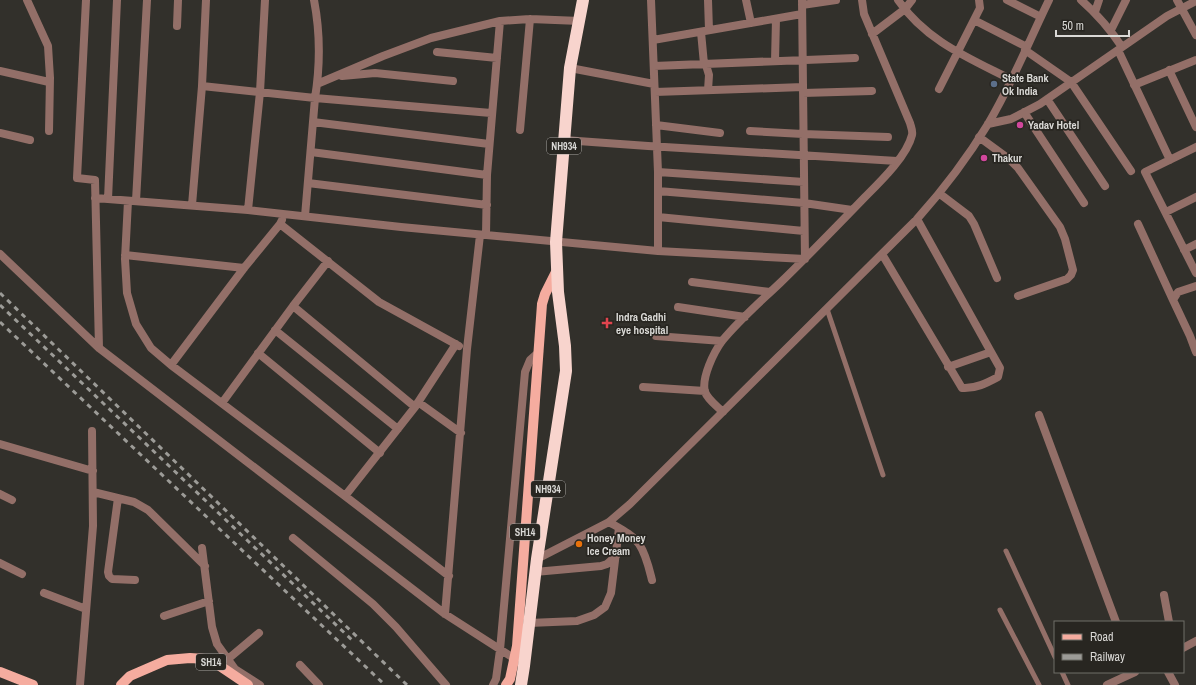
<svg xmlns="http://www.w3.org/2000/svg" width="1196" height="685" font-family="'Archivo Narrow',sans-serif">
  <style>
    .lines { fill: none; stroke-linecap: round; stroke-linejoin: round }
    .lane { stroke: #936f68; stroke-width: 5 }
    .street { stroke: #936f68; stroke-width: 8 }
    .primary { stroke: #f5ac9f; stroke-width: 10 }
    .highway { stroke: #f8d4cd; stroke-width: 12 }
    .rail { stroke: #9c9b97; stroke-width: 3; stroke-dasharray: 5 5; stroke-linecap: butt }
    .service-dot { fill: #5c6f8a; stroke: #282621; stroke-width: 1.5 }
    .hotel-dot { fill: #d1479c; stroke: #282621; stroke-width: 1.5 }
    .health-dot { fill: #e0444e; stroke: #282621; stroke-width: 1.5 }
    .food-dot { fill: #e8710a; stroke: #282621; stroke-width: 1.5 }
    .labels { text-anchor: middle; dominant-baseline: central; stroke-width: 3.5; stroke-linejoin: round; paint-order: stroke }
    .shield { fill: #282621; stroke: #a5a3a0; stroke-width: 1 }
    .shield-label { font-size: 10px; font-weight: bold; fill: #dad9d6 }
    .poi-label { font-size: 11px; font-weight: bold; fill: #dad9d6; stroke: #282621; text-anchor: start }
  </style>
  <rect width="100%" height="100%" fill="#32302b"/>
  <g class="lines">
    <path class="lane" d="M 827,309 L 883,475
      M 1006,551 L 1055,657
      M 1000,610 L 1039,685
      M 1062,672 L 1068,685"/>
    <path class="street" d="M 27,0 L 48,46 L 50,78 L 49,131
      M 86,0 L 77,178 L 95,180 L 99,348
      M 314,0 C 320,31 320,67 315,98 L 491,113
      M 651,0 L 658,172 L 658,251
      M 708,0 L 709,30
      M 746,0 L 751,23
      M 898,0 C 926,41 969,58 1012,80
      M 1007,0 L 1041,17
      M 1081,0 C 1097,14 1110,29 1122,47
      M 1177,0 L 1196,35
      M 802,5 L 836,0
      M 1095,12 L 1099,0
      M 974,20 L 1027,47
      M 177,26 L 178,0
      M 1111,30 L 1126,0
      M 701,32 L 704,64 L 706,65 L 709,75 L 708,90
      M 872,34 L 905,9 L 912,0
      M 653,40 L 802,14
      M 1025,50 L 1071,82 L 1131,171
      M 1118,50 L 1170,160
      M 437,52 L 497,58
      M 775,61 L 776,19
      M 654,66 L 855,58
      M 570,68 L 654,84
      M 1169,70 L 1196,127
      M 0,71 L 49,82
      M 342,76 L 375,73 L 453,81
      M 317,84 L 383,56 L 431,38 L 500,21 L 530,19 L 580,21
      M 1134,85 L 1196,60
      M 202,86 L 315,98 L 305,216
      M 939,89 L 980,8 L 979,0
      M 655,92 L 803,87
      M 803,93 L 872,91
      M 1047,99 L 1105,186
      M 1024,112 L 1084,203
      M 313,122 L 489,144
      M 988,124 L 1011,119 L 1040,104 L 1167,16 L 1196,1
      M 656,125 L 720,133
      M 520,130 L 530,19
      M 750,131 L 803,134 L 888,137
      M 0,133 L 30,140
      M 979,137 L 1009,159 L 1018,168 L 1060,227 L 1065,239 L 1073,270 L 1071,275 L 1067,279 L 1018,296
      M 564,140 L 648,146 L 897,161
      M 1196,147 L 1145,172 L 1196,273
      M 311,152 L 487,175
      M 658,172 L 804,182
      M 308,183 L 487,205
      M 658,191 L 804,203 L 852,210
      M 940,194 L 969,216 L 974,224 L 997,278
      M 95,198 L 248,210 L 401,227 L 658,251 L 805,259 L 802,0
      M 108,199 L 117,0
      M 128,201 L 125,259 L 127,293 L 136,324 L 151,348 L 171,365 L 345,496
      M 136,201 L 147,0
      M 192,205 L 202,86 L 206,0
      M 248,210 L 260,92 L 265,0
      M 1166,212 L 1196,197
      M 658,217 L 804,231
      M 280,224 L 379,302 L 459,346
      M 1138,224 L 1173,300
      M 486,235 L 487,175 L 500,21
      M 1184,250 L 1196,244
      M 0,254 L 99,348 L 445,614 L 518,661
      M 882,254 L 962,388 C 975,389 987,383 998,377 L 1000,368 L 991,352 L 917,219
      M 125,255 L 244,268
      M 692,282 L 770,292
      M 1196,286 L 1178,292 L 1173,300 L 1190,336 L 1196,352
      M 293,306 L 415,407
      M 678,307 L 745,317
      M 275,330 L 398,429
      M 656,336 L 722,341
      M 258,353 L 380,453
      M 171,365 L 244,268 L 280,224 L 282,220
      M 948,367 L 991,352
      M 643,387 L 705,391
      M 418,402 L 461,433
      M 222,403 L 293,306 L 328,261
      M 723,412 C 717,406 708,400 705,392 C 701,378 714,352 722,341 C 739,320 760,302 780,283 C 809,255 837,226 865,197 C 880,182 907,156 912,135 C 913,131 911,127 910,123 L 864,14 L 862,0
      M 1039,415 L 1116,622
      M 0,444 L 93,471
      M 93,492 L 134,502 L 148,510 L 205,566
      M 0,494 L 12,500
      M 118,498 L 108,572 L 109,576 L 112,579 L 135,580
      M 609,522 C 619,528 632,534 639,544 C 646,554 649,568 652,580
      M 293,538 L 373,604 L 396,627 L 446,685
      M 202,548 L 212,627 L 217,644 L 235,669 L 238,679
      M 537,559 L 609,522 L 630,504 L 917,219 C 943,190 968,157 988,124 C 1012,84 1029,41 1049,0
      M 0,563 L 22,574
      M 535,572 L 601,566 L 607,564 L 616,556
      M 449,576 L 345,496 L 415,407 L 456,344
      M 44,593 L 86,609
      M 1164,595 L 1169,622
      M 445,614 L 467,349 L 480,235
      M 164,616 L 209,601
      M 529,623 L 577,621 L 594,615 L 605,607 L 611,593 L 619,528
      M 1183,648 L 1196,641
      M 228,659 L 259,633
      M 300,665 L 319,685
      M 235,669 L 260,685
      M 1168,672 L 1175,685
      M 80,685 L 93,526 L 92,431
      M 493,685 L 496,679 L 500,650 L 525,372 L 530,360 L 539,352
      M 1107,685 L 1135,672"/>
    <path class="primary" d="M 0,672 L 33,685
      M 121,685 L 130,676 L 167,660 L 190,658 L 205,659 L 220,666 L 248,685
      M 506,685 L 510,679 L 517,646 L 542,304 L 545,294 L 556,272"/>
    <path class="highway" d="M 521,685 L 524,666 L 537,559 L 566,371 L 565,346 L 558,292 L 556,242 L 570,68 L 583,0"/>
    <path class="rail" d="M 0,293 L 407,685
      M 0,305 L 353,641
      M 0,322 L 385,685"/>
  </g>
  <circle class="service-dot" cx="994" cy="84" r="4"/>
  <g class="hotel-dot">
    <circle cx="1020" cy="125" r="4"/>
    <circle cx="984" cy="158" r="4"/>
  </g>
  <path class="health-dot" d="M605 317h4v4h4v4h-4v4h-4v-4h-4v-4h4z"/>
  <circle class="food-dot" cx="579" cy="544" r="4"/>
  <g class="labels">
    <g class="shield">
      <rect x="547" y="138" width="34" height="16" rx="3"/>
      <rect x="531" y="481" width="34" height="16" rx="3"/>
      <rect x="510" y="524" width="30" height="16" rx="3"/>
      <rect x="196" y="654" width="30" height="16" rx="3"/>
    </g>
    <g class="shield-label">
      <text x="564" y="146">NH934</text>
      <text x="548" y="489">NH934</text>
      <text x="525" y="532">SH14</text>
      <text x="211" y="662">SH14</text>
    </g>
    <g class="poi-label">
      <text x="1002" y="78">State Bank<tspan x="1002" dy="13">Ok India</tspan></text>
      <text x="1028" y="125">Yadav Hotel</text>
      <text x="992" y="158">Thakur</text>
      <text x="616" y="317">Indra Gadhi<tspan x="616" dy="13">eye hospital</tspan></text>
      <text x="587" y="538">Honey Money<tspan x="587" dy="13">Ice Cream</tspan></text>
    </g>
  </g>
  <rect x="1054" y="621" width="130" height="52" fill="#282621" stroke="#6f6e69"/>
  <rect x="1062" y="634" width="20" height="6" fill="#f5ac9f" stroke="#6f6e69"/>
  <text x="1090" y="641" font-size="12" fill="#dad9d6">Road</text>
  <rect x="1062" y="654" width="20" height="6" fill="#9c9b97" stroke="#6f6e69"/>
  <text x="1090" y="661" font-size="12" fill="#dad9d6">Railway</text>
  <path d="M1056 30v6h73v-6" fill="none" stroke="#dad9d6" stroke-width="2"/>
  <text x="1062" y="30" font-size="12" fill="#dad9d6" stroke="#282621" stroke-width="3" paint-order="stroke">50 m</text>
</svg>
